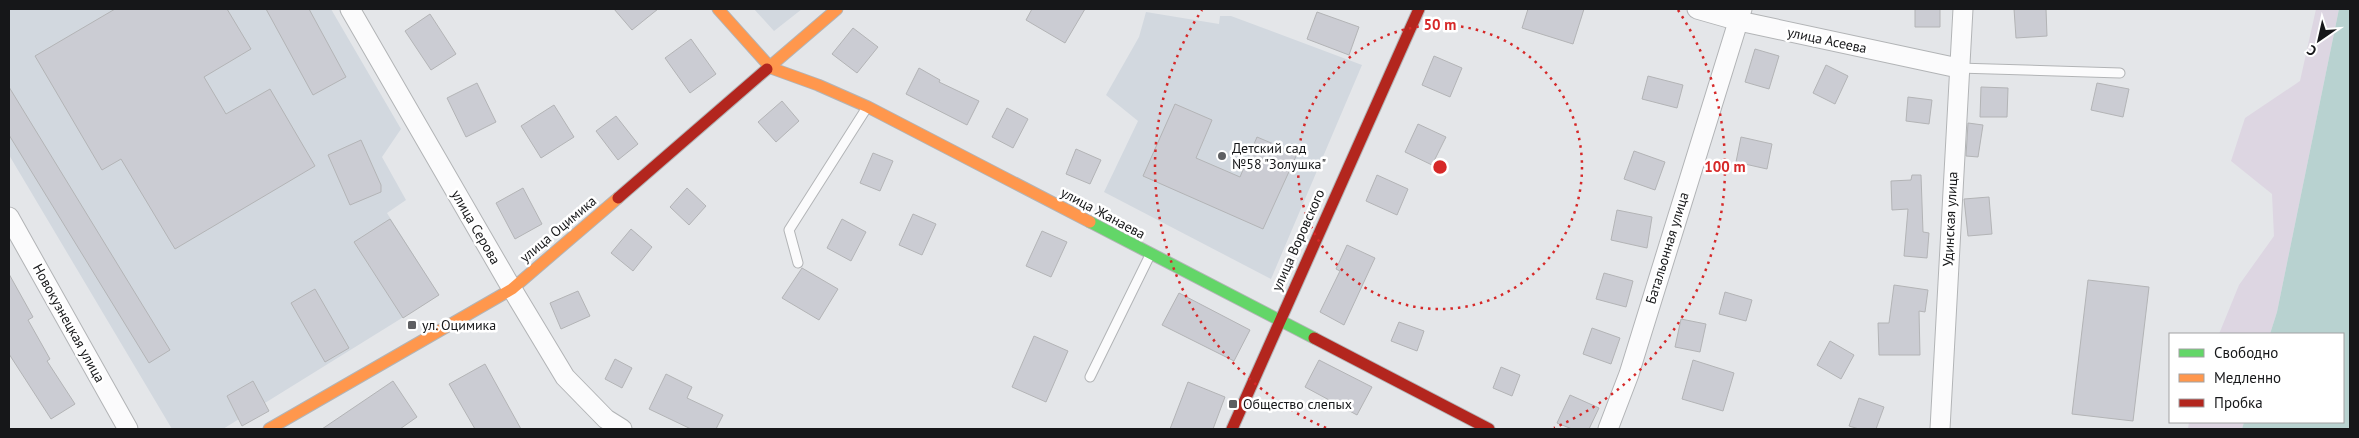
<svg xmlns="http://www.w3.org/2000/svg" width="2359" height="438" font-family="'PT Sans',sans-serif">
  <style>
    .built { fill: #d2d8df }
    .green { fill: #ddd6e2 }
    .water { fill: #b8d2d0 }
    .building { fill: #cbccd3; stroke: #b3b4b6 }
    .lines { fill: none; stroke-linecap: round; stroke-linejoin: round }
    .lane-casing { stroke: #b2b4b6; stroke-width: 11 }
    .street-casing { stroke: #b2b4b6; stroke-width: 21 }
    .fast-casing { stroke: #b2b4b6; stroke-width: 13 }
    .slow-casing { stroke: #b2b4b6; stroke-width: 13 }
    .jam-casing { stroke: #b2b4b6; stroke-width: 13 }
    .lane { stroke: #fbfbfc; stroke-width: 9 }
    .street { stroke: #fbfbfc; stroke-width: 19 }
    .fast { stroke: #63d668; stroke-width: 11 }
    .slow { stroke: #ff974d; stroke-width: 11 }
    .jam { stroke: #b3261e; stroke-width: 11 }
    .ring { fill: none; stroke: #d62828; stroke-width: 2.5; stroke-dasharray: 2.5 5 }
    .poi-dot { fill: #5e5f62; stroke: #fff; stroke-width: 2 }
    .labels { text-anchor: middle; dominant-baseline: central; stroke-width: 5; stroke-linejoin: round; paint-order: stroke }
    .street-label { font-size: 14px; fill: #161719; stroke: #fff }
    .poi-label { font-size: 14px; fill: #161719; stroke: #fff; text-anchor: start }
    .centre { fill: #d62828; stroke: #fff; stroke-width: 2.5 }
    .ring-label { font-size: 15px; text-anchor: middle; font-weight: bold; fill: #d62828; stroke: #fff; stroke-width: 5; stroke-linejoin: round; paint-order: stroke }
  </style>
  <rect width="100%" height="100%" fill="#e4e6e9"/>
  <path class="built" d="M 9,9 L 331,9 L 401,129 L 382,157 L 406,200 L 387,213 L 439,295 L 223,429 L 172,429 L 9,155 Z
    M 754,9 L 802,9 L 774,31 Z
    M 1146,12 L 1219,24 L 1220,16 L 1231,16 L 1362,65 L 1271,279 L 1104,192 L 1138,121 L 1106,95 L 1139,37 Z"/>
  <path class="green" d="M 2316,9 L 2339,9 L 2277,312 L 2270,334 L 2219,334 L 2239,285 L 2274,236 L 2272,194 L 2231,161 L 2245,118 L 2300,81 Z
    M 2189,422 L 2244,422 L 2242,429 L 2188,429 Z"/>
  <path class="water" d="M 2339,9 L 2350,9 L 2350,429 L 2242,429 L 2244,422 L 2343,422 L 2343,334 L 2270,334 L 2277,312 Z"/>
  <path class="building" d="M 115,9 L 227,9 L 251,49 L 204,77 L 226,114 L 270,89 L 315,166 L 175,249 L 121,159 L 102,170 L 35,56 Z
    M 266,9 L 309,9 L 346,77 L 313,95 Z
    M 614,9 L 658,9 L 632,30 Z
    M 1032,9 L 1085,9 L 1065,43 L 1026,20 Z
    M 1528,9 L 1584,9 L 1573,44 L 1522,28 Z
    M 1915,9 L 1940,9 L 1940,27 L 1915,27 Z
    M 2014,9 L 2046,9 L 2047,36 L 2016,38 Z
    M 1317,12 L 1359,27 L 1349,55 L 1307,39 Z
    M 430,14 L 456,54 L 431,70 L 405,31 Z
    M 853,28 L 878,47 L 857,73 L 832,54 Z
    M 691,39 L 716,74 L 690,93 L 665,58 Z
    M 1755,49 L 1779,56 L 1769,89 L 1745,82 Z
    M 1434,56 L 1462,68 L 1450,97 L 1422,85 Z
    M 1826,65 L 1848,76 L 1835,104 L 1813,93 Z
    M 919,68 L 940,80 L 939,82 L 979,101 L 967,125 L 906,94 Z
    M 1648,76 L 1683,85 L 1677,108 L 1642,99 Z
    M 477,83 L 496,122 L 466,137 L 447,98 Z
    M 2097,83 L 2129,89 L 2123,117 L 2091,110 Z
    M 9,87 L 170,350 L 149,363 L 9,135 Z
    M 1981,87 L 2008,88 L 2007,117 L 1980,117 Z
    M 1908,97 L 1932,100 L 1929,124 L 1906,121 Z
    M 782,101 L 799,121 L 776,142 L 758,122 Z
    M 1175,104 L 1212,120 L 1196,158 L 1240,177 L 1257,137 L 1297,154 L 1263,229 L 1143,176 Z
    M 554,105 L 574,137 L 541,158 L 521,126 Z
    M 1007,108 L 1028,119 L 1013,148 L 992,137 Z
    M 616,116 L 638,144 L 618,160 L 596,131 Z
    M 1968,123 L 1983,125 L 1978,157 L 1966,156 Z
    M 1418,124 L 1446,137 L 1432,165 L 1405,152 Z
    M 1741,137 L 1772,144 L 1767,169 L 1736,162 Z
    M 361,140 L 381,185 L 381,192 L 350,205 L 328,155 Z
    M 1076,149 L 1101,160 L 1090,184 L 1066,174 Z
    M 1634,151 L 1665,162 L 1655,190 L 1624,179 Z
    M 873,153 L 893,161 L 880,191 L 860,183 Z
    M 1377,175 L 1408,189 L 1397,215 L 1366,201 Z
    M 1912,175 L 1921,175 L 1923,232 L 1929,233 L 1927,258 L 1904,256 L 1908,209 L 1892,210 L 1891,181 L 1911,180 Z
    M 523,188 L 542,224 L 515,239 L 496,203 Z
    M 687,188 L 706,206 L 689,225 L 670,207 Z
    M 1989,197 L 1992,234 L 1968,236 L 1964,199 Z
    M 1617,210 L 1652,217 L 1647,248 L 1611,240 Z
    M 913,214 L 936,224 L 922,255 L 899,245 Z
    M 390,219 L 439,295 L 403,318 L 354,242 Z
    M 842,219 L 866,232 L 851,261 L 827,248 Z
    M 631,229 L 652,247 L 633,271 L 611,253 Z
    M 1042,231 L 1067,242 L 1051,277 L 1026,266 Z
    M 1347,245 L 1375,258 L 1344,325 L 1320,312 L 1340,271 L 1336,269 Z
    M 802,268 L 838,289 L 819,320 L 782,298 Z
    M 1604,273 L 1633,281 L 1626,307 L 1596,299 Z
    M 9,274 L 33,317 L 28,320 L 50,359 L 47,361 L 75,404 L 51,419 L 9,354 Z
    M 2088,280 L 2149,287 L 2133,421 L 2072,414 Z
    M 1894,285 L 1928,290 L 1925,312 L 1919,311 L 1920,355 L 1879,355 L 1878,323 L 1889,323 Z
    M 315,289 L 349,348 L 325,362 L 291,303 Z
    M 578,291 L 590,316 L 561,329 L 550,303 Z
    M 1725,292 L 1752,300 L 1746,321 L 1719,314 Z
    M 1179,293 L 1250,330 L 1234,361 L 1162,325 Z
    M 1681,319 L 1706,324 L 1700,352 L 1675,347 Z
    M 1399,322 L 1424,331 L 1417,351 L 1391,341 Z
    M 1592,328 L 1620,338 L 1611,364 L 1583,354 Z
    M 1034,336 L 1068,351 L 1046,402 L 1012,387 Z
    M 1830,341 L 1854,355 L 1841,379 L 1817,365 Z
    M 615,359 L 632,368 L 622,388 L 605,379 Z
    M 1319,360 L 1372,387 L 1357,415 L 1305,387 Z
    M 1693,360 L 1734,373 L 1723,411 L 1682,399 Z
    M 485,364 L 521,429 L 475,429 L 449,384 Z
    M 1501,367 L 1520,375 L 1512,396 L 1493,388 Z
    M 666,374 L 692,387 L 687,398 L 723,415 L 716,429 L 691,429 L 649,409 Z
    M 253,381 L 269,411 L 242,426 L 227,396 Z
    M 393,381 L 417,417 L 400,429 L 322,429 Z
    M 1188,382 L 1225,397 L 1213,429 L 1170,429 Z
    M 1570,395 L 1599,408 L 1589,429 L 1572,429 L 1557,423 Z
    M 1859,398 L 1884,407 L 1876,429 L 1859,429 L 1849,426 Z"/>
  <g class="lines">
    <g class="lane-casing">
      <path id="lane" d="M 1958,68 L 2120,73
        M 798,263 L 789,230 L 866,109
        M 1090,377 L 1150,255"/>
    </g>
    <g class="street-casing">
      <path id="street" d="M 350,9 L 512,289 L 565,377 L 606,419 L 622,429
        M 1697,9 L 1739,21 L 1958,68
        M 9,217 L 128,429
        M 1608,429 L 1629,374 L 1742,9
        M 1940,429 L 1963,9"/>
    </g>
    <g class="fast-casing">
      <path id="fast" d="M 1090,222 L 1314,338"/>
    </g>
    <g class="slow-casing">
      <path id="slow" d="M 718,9 L 771,68 L 818,85 L 868,107 L 1090,222
        M 767,69 L 837,9
        M 269,429 L 512,289 L 618,198"/>
    </g>
    <g class="jam-casing">
      <path id="jam" d="M 618,198 L 767,69
        M 1314,338 L 1489,429
        M 1232,429 L 1419,9"/>
    </g>
    <use href="#lane" class="lane"/>
    <use href="#street" class="street"/>
    <use href="#fast" class="fast"/>
    <use href="#slow" class="slow"/>
    <use href="#jam" class="jam"/>
  </g>
  <g class="ring">
    <circle cx="1440" cy="167" r="142"/>
    <path d="M1326 428A285 285 0 0 1 1202 10M1678 10A285 285 0 0 1 1554 428"/>
  </g>
  <g class="poi-dot">
    <circle cx="1222" cy="156" r="5"/>
    <rect x="407" y="320" width="10" height="10" rx="2.5"/>
    <rect x="1228" y="399" width="10" height="10" rx="2.5"/>
  </g>
  <g class="labels">
    <g class="street-label">
      <text transform="translate(1827 40) rotate(12)">улица Асеева</text>
      <text transform="translate(1103 213) rotate(28)">улица Жанаева</text>
      <text transform="translate(1950 219) rotate(-87)">Удинская улица</text>
      <text transform="translate(476 227) rotate(60)">улица Серова</text>
      <text transform="translate(558 229) rotate(-40)">улица Оцимика</text>
      <text transform="translate(1298 240) rotate(-66)">улица Воровского</text>
      <text transform="translate(1667 248) rotate(-73)">Батальонная улица</text>
      <text transform="translate(69 323) rotate(61)">Новокузнецкая улица</text>
    </g>
    <g class="poi-label">
      <text x="1232" y="148">Детский сад<tspan x="1232" dy="16">№58 "Золушка"</tspan></text>
      <text x="422" y="325">ул. Оцимика</text>
      <text x="1243" y="404">Общество слепых</text>
    </g>
  </g>
  <circle cx="1440" cy="167" r="8" class="centre"/>
  <g class="ring-label">
    <text x="1440" y="30">50 m</text>
    <text x="1725" y="172">100 m</text>
  </g>
  <rect width="2359" height="438" fill="none" stroke="#161719" stroke-width="20"/>
  <rect x="2169" y="333" width="175" height="90" fill="#ffffff" stroke="#a2a2a3"/>
  <rect x="2179" y="349" width="25" height="8" fill="#63d668" stroke="#a2a2a3"/>
  <text x="2214" y="358" font-size="15" fill="#161719">Свободно</text>
  <rect x="2179" y="374" width="25" height="8" fill="#ff974d" stroke="#a2a2a3"/>
  <text x="2214" y="383" font-size="15" fill="#161719">Медленно</text>
  <rect x="2179" y="399" width="25" height="8" fill="#b3261e" stroke="#a2a2a3"/>
  <text x="2214" y="408" font-size="15" fill="#161719">Пробка</text>
  <g transform="translate(2319 40) rotate(214)" stroke="#ffffff" stroke-width="4" paint-order="stroke">
  <path d="M0-4L9 19L0 12L-9 19Z" fill="#161719"/>
  <text y="-8" font-size="14" font-weight="bold" text-anchor="middle" fill="#161719">С</text>
  </g>
</svg>
